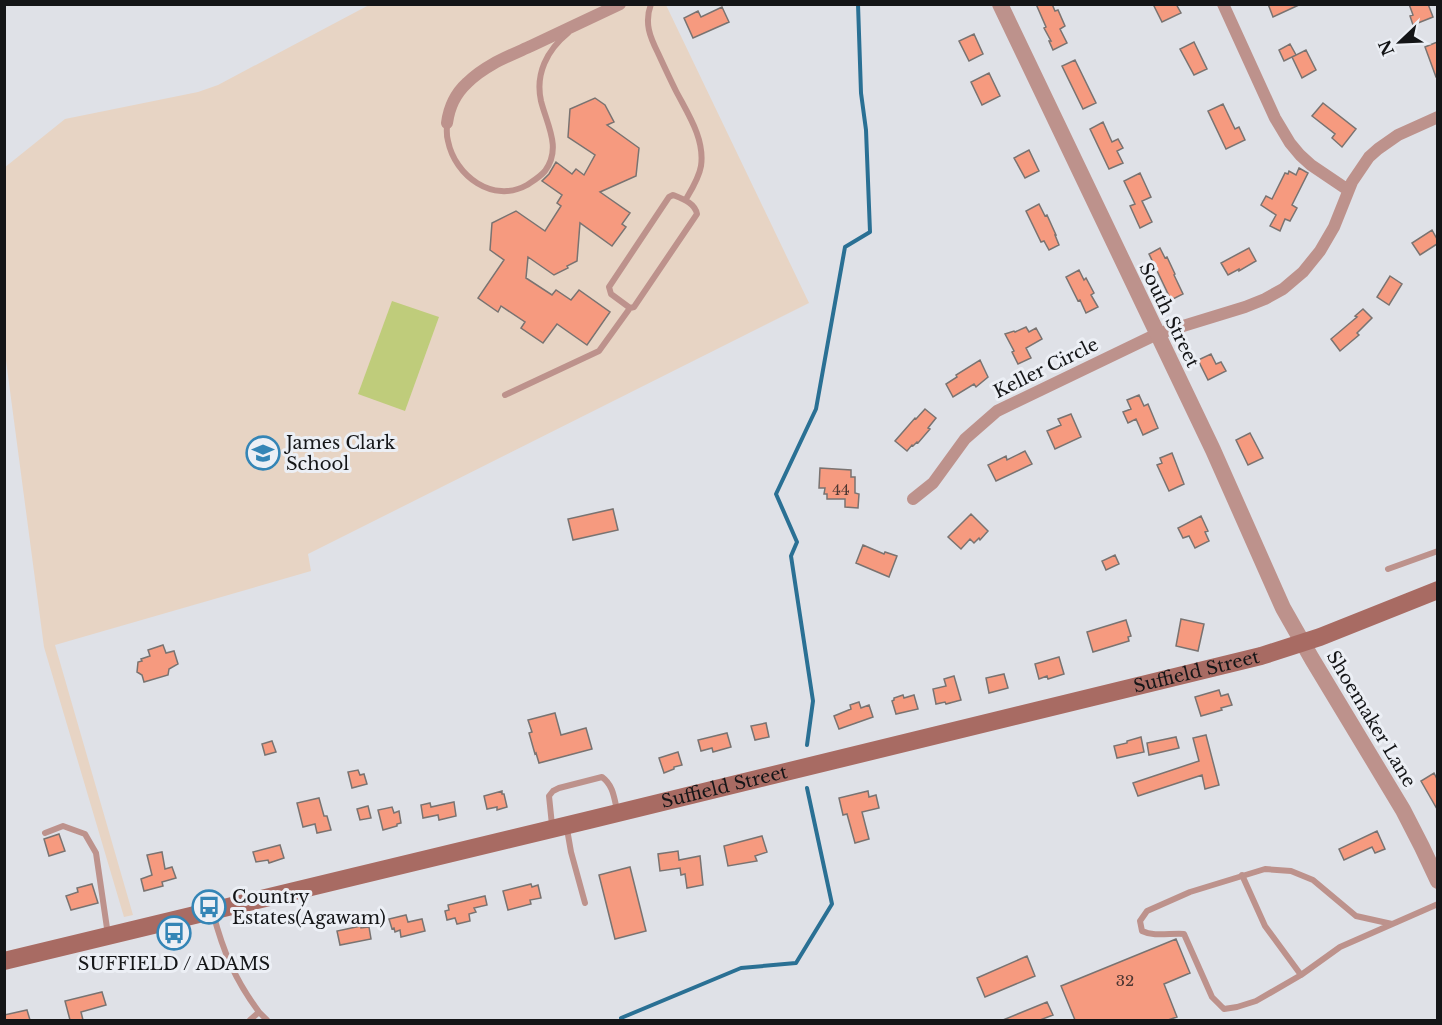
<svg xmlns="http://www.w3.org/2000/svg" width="1442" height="1025" font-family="'Libre Baskerville',serif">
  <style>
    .education { fill: #e7d4c4 }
    .green { fill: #bfcc7b }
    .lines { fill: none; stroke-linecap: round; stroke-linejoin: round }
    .stream { stroke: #2a7094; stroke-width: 4 }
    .building { fill: #f69a7f; stroke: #797371; stroke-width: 1.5 }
    .service { stroke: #bd928c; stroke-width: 6 }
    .minor { stroke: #bd928c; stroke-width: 12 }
    .tertiary { stroke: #bd928c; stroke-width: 16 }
    .secondary { stroke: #a86b63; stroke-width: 18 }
    .labels { text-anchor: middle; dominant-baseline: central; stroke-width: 6; stroke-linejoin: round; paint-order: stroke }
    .number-label { font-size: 15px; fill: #4c3631 }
    .street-label { font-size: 18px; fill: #141517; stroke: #eceff5 }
    .poi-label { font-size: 18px; fill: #141517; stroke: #eceff5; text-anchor: start }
  </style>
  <rect width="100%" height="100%" fill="#dfe1e7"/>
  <path class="education" d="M 369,5 L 666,5 L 809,303 L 308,554 L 311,571 L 55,645 L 133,915 L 124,917 L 44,647 L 5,353 L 4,168 L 65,119 L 198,92 L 218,85 Z"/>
  <path class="green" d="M 392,301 L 439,317 L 405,411 L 358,394 Z"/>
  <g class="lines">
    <path class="stream" d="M 807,745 L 813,701 L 791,556 L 797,542 L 776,494 L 816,409 L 845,247 L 870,232 L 866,130 L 861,93 L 858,4
      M 621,1018 L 741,968 L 796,963 L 832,904 L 807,788"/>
  </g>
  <path class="building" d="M 1036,4 L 1052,4 L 1055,11 L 1058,10 L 1065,26 L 1060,29 L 1067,43 L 1053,50 L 1049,41 L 1051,41 L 1044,28 L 1046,27 Z
    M 1153,4 L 1176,4 L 1181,13 L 1162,22 Z
    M 1268,4 L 1301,4 L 1273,17 Z
    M 1409,4 L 1428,4 L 1433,17 L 1413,25 L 1410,16 L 1413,15 Z
    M 722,7 L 729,22 L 693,38 L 684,18 L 698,11 L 701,17 Z
    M 974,34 L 983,54 L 969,61 L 959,41 Z
    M 1194,42 L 1207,69 L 1194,75 L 1180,49 Z
    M 1437,42 L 1437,77 L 1436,77 L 1425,47 Z
    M 1290,44 L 1296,55 L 1284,61 L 1279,50 Z
    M 1306,50 L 1316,70 L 1302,78 L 1292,57 Z
    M 1075,60 L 1096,103 L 1083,109 L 1062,66 Z
    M 989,73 L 1000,96 L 982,105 L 971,82 Z
    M 595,98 L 605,105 L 614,122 L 607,125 L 639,148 L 636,176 L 600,192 L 630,213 L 622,224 L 626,227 L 612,246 L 580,223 L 577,261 L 567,266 L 568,268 L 554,275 L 528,257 L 526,278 L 552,295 L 556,290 L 571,300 L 579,290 L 610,312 L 587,345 L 557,324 L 543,343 L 521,328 L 525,322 L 501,306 L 498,312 L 478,298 L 504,260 L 490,250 L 492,223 L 516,211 L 545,231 L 561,206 L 557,203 L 562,195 L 542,181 L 549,174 L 556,162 L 572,174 L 576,169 L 584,175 L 595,155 L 568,137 L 570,109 Z
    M 1323,103 L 1356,129 L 1342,147 L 1332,138 L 1335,134 L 1312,116 Z
    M 1223,104 L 1235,129 L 1239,127 L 1245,140 L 1226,149 L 1208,111 Z
    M 1103,122 L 1112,142 L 1118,139 L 1123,148 L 1117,151 L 1123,163 L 1109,169 L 1090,129 Z
    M 1029,150 L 1039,171 L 1025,178 L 1014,158 Z
    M 1299,168 L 1308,173 L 1292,205 L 1297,208 L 1290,221 L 1285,219 L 1280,231 L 1270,226 L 1276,215 L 1261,205 L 1266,196 L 1272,199 L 1285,173 L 1288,174 L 1289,171 L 1296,175 Z
    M 1140,173 L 1151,197 L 1142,201 L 1152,222 L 1140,228 L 1130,206 L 1135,204 L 1124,181 Z
    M 1039,204 L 1045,216 L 1047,215 L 1056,235 L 1055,235 L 1059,245 L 1049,250 L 1044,241 L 1041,242 L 1026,211 Z
    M 1432,230 L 1437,239 L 1437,244 L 1420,255 L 1412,243 Z
    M 1160,248 L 1165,258 L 1167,257 L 1175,274 L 1174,275 L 1183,294 L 1171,300 L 1149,254 Z
    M 1249,248 L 1256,261 L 1239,271 L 1239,269 L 1228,275 L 1221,263 Z
    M 1079,270 L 1084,280 L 1086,278 L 1094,293 L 1091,295 L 1098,307 L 1086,313 L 1080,300 L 1078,301 L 1066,277 Z
    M 1390,276 L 1402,284 L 1389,305 L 1377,297 Z
    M 1363,309 L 1372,318 L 1357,333 L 1359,335 L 1340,351 L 1331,339 L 1357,317 L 1355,316 Z
    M 1026,327 L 1029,332 L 1036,328 L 1042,339 L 1026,348 L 1031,358 L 1018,364 L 1012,352 L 1014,351 L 1005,334 L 1014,331 L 1015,332 Z
    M 1211,354 L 1216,364 L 1221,362 L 1226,371 L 1208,380 L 1198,360 Z
    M 980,360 L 988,377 L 976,387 L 974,384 L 953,397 L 946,384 L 957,377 L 956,375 Z
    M 1139,395 L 1144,406 L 1148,404 L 1158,428 L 1143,435 L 1136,419 L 1128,423 L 1123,412 L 1131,409 L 1127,400 Z
    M 925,409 L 936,418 L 928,428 L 930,429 L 918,443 L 917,442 L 913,446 L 912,445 L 907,451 L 895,441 L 915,418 L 916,419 Z
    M 1071,414 L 1081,437 L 1055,449 L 1047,431 L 1061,425 L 1058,419 Z
    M 1250,433 L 1263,458 L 1248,465 L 1236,440 Z
    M 1025,451 L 1032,464 L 996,481 L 988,465 L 1006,456 L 1007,460 Z
    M 1172,453 L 1184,484 L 1169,491 L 1157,465 L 1162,463 L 1160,458 Z
    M 820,468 L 851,470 L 851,477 L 855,477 L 855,493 L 859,494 L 858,508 L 845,507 L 845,499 L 827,499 L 827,494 L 824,494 L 825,488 L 819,488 Z
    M 613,509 L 618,530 L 573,540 L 568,519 Z
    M 971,514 L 988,531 L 980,540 L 979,538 L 974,543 L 970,539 L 961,549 L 948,537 Z
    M 1201,516 L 1208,531 L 1205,532 L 1209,541 L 1195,548 L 1189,536 L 1183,538 L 1178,528 Z
    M 863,545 L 884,554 L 885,552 L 897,556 L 889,577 L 856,563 Z
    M 1115,555 L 1119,564 L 1106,570 L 1102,561 Z
    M 1181,619 L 1204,624 L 1198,651 L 1176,646 Z
    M 1126,620 L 1131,636 L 1128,637 L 1129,641 L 1093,652 L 1087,632 Z
    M 163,645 L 166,653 L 174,651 L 178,664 L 169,669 L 168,675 L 144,682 L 142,675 L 137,672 L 138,662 L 142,661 L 141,659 L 150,656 L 148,650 Z
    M 1059,657 L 1064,674 L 1048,679 L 1047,676 L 1039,679 L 1035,664 Z
    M 1004,674 L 1008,688 L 989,693 L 986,678 Z
    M 954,676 L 961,700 L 946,704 L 945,702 L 936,704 L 933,689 L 946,686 L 944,679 Z
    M 1219,690 L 1221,696 L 1228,694 L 1232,705 L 1221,708 L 1222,710 L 1201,716 L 1195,697 Z
    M 903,695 L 904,698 L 914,695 L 918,709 L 896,714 L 892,701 L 894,700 L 894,698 Z
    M 859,702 L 861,708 L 869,705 L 873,717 L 839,729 L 834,716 L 851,709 L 850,705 Z
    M 555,713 L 561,735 L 586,728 L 592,749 L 539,763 L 536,753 L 535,754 L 529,733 L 532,732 L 528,720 Z
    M 766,723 L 769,737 L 755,740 L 751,726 Z
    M 727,733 L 731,747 L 713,752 L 712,748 L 701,751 L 698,740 Z
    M 1206,735 L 1219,785 L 1205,789 L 1202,775 L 1138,796 L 1133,783 L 1199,761 L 1193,738 Z
    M 1141,737 L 1144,752 L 1117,758 L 1114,746 L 1127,743 L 1127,741 Z
    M 1176,737 L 1179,748 L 1149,755 L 1147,743 Z
    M 272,741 L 276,752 L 265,755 L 262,744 Z
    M 678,752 L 682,765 L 674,767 L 674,769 L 664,773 L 659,758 Z
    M 358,770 L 360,775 L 364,774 L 367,784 L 352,788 L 348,772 Z
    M 1434,773 L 1437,779 L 1437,809 L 1421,781 Z
    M 502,791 L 502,794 L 504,794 L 507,807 L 497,810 L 497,807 L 487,809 L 484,796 Z
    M 868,791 L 869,797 L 876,795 L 879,808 L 862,812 L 869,839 L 855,843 L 847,814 L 843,815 L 839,798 Z
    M 319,798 L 324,816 L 327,816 L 331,830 L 317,833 L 315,824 L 303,827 L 297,803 Z
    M 454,802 L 456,816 L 439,820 L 438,815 L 423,818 L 421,805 L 430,803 L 431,807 Z
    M 368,806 L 371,818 L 360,820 L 357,809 Z
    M 392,807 L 394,813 L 399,811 L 401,823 L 397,824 L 397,826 L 383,830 L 378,810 Z
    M 1377,831 L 1385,849 L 1375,853 L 1372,847 L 1344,860 L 1339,849 Z
    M 59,834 L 65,851 L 49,856 L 44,839 Z
    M 762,836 L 767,852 L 755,856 L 757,861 L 728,866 L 724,846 Z
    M 280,845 L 284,858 L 269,863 L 268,860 L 256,862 L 253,852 Z
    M 678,851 L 679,860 L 700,856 L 703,885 L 687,888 L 685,874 L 681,875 L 680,868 L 660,871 L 658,854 Z
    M 162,852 L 165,869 L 172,867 L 176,878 L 162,882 L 163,886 L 144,891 L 141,879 L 152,875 L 147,855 Z
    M 630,867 L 646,931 L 615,939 L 599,875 Z
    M 92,884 L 98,903 L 71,910 L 66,896 L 78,892 L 77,888 Z
    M 531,884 L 532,887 L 538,885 L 541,898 L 530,900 L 531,904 L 508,910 L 503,891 Z
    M 485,896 L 487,905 L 474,908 L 476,912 L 469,914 L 470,921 L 457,924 L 455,918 L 447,920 L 445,911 L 449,910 L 448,905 Z
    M 406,915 L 408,922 L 422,919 L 425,931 L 401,937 L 400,930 L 395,932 L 394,928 L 392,929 L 389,919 Z
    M 361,926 L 361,928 L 369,927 L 371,939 L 340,945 L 337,931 Z
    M 1176,939 L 1190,973 L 1164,984 L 1177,1017 L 1168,1020 L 1075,1020 L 1061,986 Z
    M 1027,956 L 1035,976 L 985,997 L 977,978 Z
    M 102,992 L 106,1005 L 81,1012 L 83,1020 L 70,1020 L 65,1001 Z
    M 1047,1002 L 1053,1015 L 1040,1020 L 1003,1020 Z
    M 27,1010 L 30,1020 L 4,1020 L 4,1015 Z"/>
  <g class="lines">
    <path class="service" d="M 651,4 C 644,23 650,37 658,53 C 664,66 670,79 676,91 C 688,114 705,139 701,166 C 699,178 692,189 686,199
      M 447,123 C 447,129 446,135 448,141 C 455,176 493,204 527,185 C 533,181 540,177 545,171 C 562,148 547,125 541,101 C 535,74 547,50 568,33
      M 673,195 C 683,199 695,203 697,214 L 634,307 L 630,308 L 611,294 L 609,287 L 669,197 Z
      M 505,395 L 599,351 L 630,308
      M 1388,569 L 1438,551
      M 552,825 L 549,796 L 553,791 L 559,788 L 602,777 C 613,785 614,797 617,810
      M 567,829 L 571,852 L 585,903
      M 45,833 L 63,826 L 85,834 L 96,853 L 108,935
      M 1242,875 L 1265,926 L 1301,975
      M 213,913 C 223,951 235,980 259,1012
      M 1392,924 L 1356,916 L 1313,880 L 1291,871 L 1265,869 L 1190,892 L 1147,911 L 1140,921 L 1142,931 C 1154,937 1170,933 1184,934 L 1212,997 L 1224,1009 L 1237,1007 L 1256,1001 L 1301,975 L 1340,947 L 1438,904
      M 250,1020 L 259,1012 L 267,1020"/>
    <path class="minor" d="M 1223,4 L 1275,118 L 1290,143 L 1300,155 L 1311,165 L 1348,190
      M 447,123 C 449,108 455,94 467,83 C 485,65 509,56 531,46 C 561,32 590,18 620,4
      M 913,499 L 933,483 L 965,439 L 997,411 L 1157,334 L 1245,307 L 1265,299 L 1283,289 L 1303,272 L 1320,251 L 1334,227 L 1352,182 L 1369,157 L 1378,149 L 1398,135 L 1438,117"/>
    <path class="tertiary" d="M 1000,4 L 1213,450 L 1283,608 L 1312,659 L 1403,810 L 1422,847 L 1438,881"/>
    <path class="secondary" id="s1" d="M 4,961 L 589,820 L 1261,656 L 1320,637 L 1438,590"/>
  </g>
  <defs>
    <g id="school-ring" transform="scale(1.725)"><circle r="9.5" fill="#eceff5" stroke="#3485b6" stroke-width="1.5"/><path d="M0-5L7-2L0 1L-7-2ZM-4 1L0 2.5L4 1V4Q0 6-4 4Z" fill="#3485b6"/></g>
    <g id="bus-ring" transform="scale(1.725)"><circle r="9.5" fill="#eceff5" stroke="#3485b6" stroke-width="1.5"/><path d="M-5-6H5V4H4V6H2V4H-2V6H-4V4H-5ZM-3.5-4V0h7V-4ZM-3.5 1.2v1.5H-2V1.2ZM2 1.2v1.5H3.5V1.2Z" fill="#3485b6"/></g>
  </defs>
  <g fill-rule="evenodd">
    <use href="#school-ring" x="263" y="453"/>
    <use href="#bus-ring" x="209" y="907"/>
    <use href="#bus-ring" x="174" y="933"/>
  </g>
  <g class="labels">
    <g class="number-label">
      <text x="841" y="489">44</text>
      <text x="1125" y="980">32</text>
    </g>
    <g class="street-label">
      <text transform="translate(1169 315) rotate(64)">South Street</text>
      <text transform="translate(1046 368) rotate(-26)">Keller Circle</text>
      <text stroke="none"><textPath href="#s1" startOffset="1227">Suffield Street</textPath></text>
      <text transform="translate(1371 719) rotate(59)">Shoemaker Lane</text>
      <text stroke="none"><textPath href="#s1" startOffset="741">Suffield Street</textPath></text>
    </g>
    <g class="poi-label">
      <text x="286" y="443">James Clark<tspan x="286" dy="21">School</tspan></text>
      <text x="232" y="897">Country<tspan x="232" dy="21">Estates(Agawam)</tspan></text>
      <text x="174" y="964" text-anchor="middle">SUFFIELD / ADAMS</text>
    </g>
  </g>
  <rect width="1442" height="1025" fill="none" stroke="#141517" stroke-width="12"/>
  <g transform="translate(1400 42) rotate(247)" stroke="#eceff5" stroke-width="4.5" paint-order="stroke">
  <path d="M0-4.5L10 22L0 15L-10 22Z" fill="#141517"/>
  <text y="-9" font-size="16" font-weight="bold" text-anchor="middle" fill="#141517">N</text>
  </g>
</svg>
